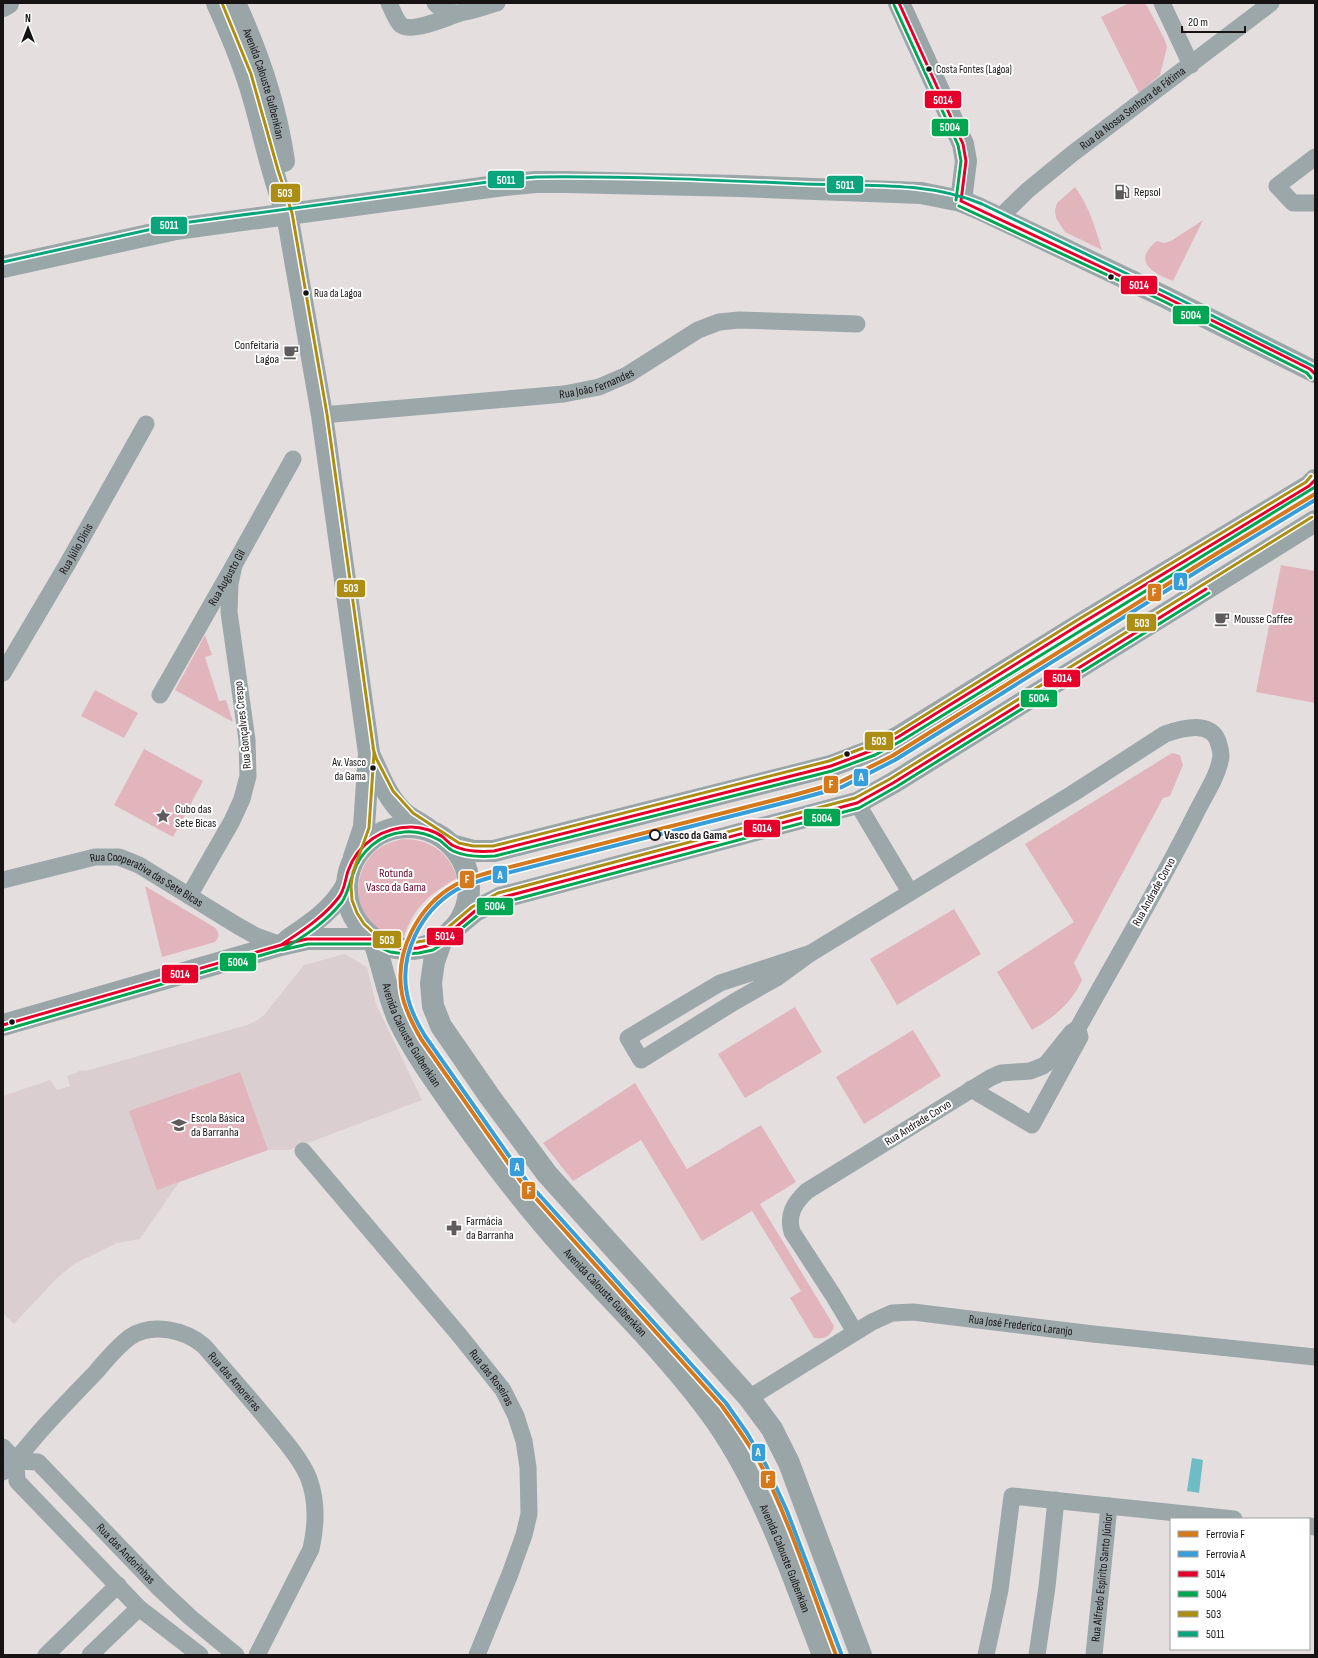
<svg xmlns="http://www.w3.org/2000/svg" width="1318" height="1658" font-family="'Sofia Sans Condensed',sans-serif">
  <style>
    .built { fill: #dbced0 }
    .green { fill: #e2b5bd }
    .water { fill: #6dbcc6 }
    .lines { fill: none; stroke-linecap: round; stroke-linejoin: round }
    .street { stroke: #9ba7a9; stroke-width: 17 }
    .secondary { stroke: #99a5a7; stroke-width: 22 }
    .primary { stroke: #99a7a8; stroke-width: 22 }
    .bus-1-casing { stroke: #fff; stroke-width: 6 }
    .bus-2-casing { stroke: #fff; stroke-width: 6 }
    .bus-3-casing { stroke: #fff; stroke-width: 6 }
    .bus-4-casing { stroke: #fff; stroke-width: 6 }
    .bus-1 { stroke: #e4002b; stroke-width: 3 }
    .bus-2 { stroke: #00a651; stroke-width: 3 }
    .bus-3 { stroke: #ac8e15; stroke-width: 3 }
    .bus-4 { stroke: #0aa57d; stroke-width: 3 }
    .rail-1-casing { stroke: #fff; stroke-width: 7 }
    .rail-2-casing { stroke: #fff; stroke-width: 7 }
    .rail-1 { stroke: #d5791d; stroke-width: 4 }
    .rail-2 { stroke: #389ed9; stroke-width: 4 }
    .bus-dot { fill: #171314; stroke: #fff; stroke-width: 1.5 }
    .stop-dot { fill: #fff; stroke: #171314; stroke-width: 2 }
    .labels { text-anchor: middle; dominant-baseline: central; stroke-width: 4; stroke-linejoin: round; paint-order: stroke }
    .bus-label { font-size: 11px; fill: #171314; stroke: #fff; text-anchor: start }
    .street-label { font-size: 12px; fill: #171314; stroke: #fff }
    .poi-label { font-size: 12px; fill: #171314; stroke: #fff; text-anchor: start }
    .stop-label { font-size: 12px; font-weight: bold; fill: #171314; stroke: #fff; text-anchor: start }
    .park-label { font-size: 12px; fill: #660028; stroke: #fff }
    .line-badge { stroke: #fff; stroke-width: 1.5 }
    .badge-label { font-size: 11px; text-anchor: middle; font-weight: bold; fill: #fff }
  </style>
  <rect width="100%" height="100%" fill="#e4dedf"/>
  <path class="built" d="M 345,954 L 367,967 L 376,1004 L 422,1100 L 289,1150 L 268,1150 L 179,1182 L 140,1239 L 117,1243 L 74,1264 L 56,1279 L 14,1324 L 3,1313 L 3,1096 L 50,1080 L 57,1090 L 70,1086 L 67,1076 L 76,1073 L 79,1071 L 83,1070 L 86,1071 L 247,1025 L 256,1021 L 264,1015 L 304,965 Z"/>
  <path class="green" d="M 1129,3 L 1144,3 L 1147,6 L 1164,38 L 1167,47 L 1160,75 L 1139,93 L 1101,17 Z
    M 1075,187 C 1089,206 1095,227 1102,250 L 1065,232 L 1056,218 L 1055,210 L 1057,203 Z
    M 1203,220 L 1173,281 C 1151,272 1132,261 1157,241 L 1164,243 L 1171,241 Z
    M 1281,565 L 1315,571 L 1315,703 L 1256,692 Z
    M 205,635 L 212,655 L 205,657 L 219,701 L 226,700 L 233,722 L 175,690 Z
    M 95,690 L 138,713 L 124,738 L 81,716 Z
    M 144,749 L 203,781 L 173,837 L 114,805 Z
    M 1172,753 L 1180,755 L 1183,765 L 1170,796 L 1163,798 L 1074,963 L 1082,980 C 1071,1004 1054,1017 1032,1030 L 997,972 L 1074,922 L 1025,844 Z
    M 402,839 C 429,839 449,851 457,878 C 428,895 414,907 403,939 C 392,936 381,933 372,924 C 352,904 355,871 374,852 C 382,845 392,842 402,839 Z
    M 145,886 L 214,927 C 220,932 220,937 215,942 L 162,957 Z
    M 954,909 L 981,954 L 897,1005 L 870,959 Z
    M 795,1007 L 822,1052 L 745,1098 L 718,1054 Z
    M 913,1030 L 941,1076 L 864,1124 L 836,1077 Z
    M 240,1072 L 268,1150 L 157,1190 L 129,1111 Z
    M 635,1083 L 687,1169 L 761,1125 L 796,1182 L 760,1204 L 834,1326 C 831,1336 825,1340 814,1338 L 790,1298 L 801,1291 L 752,1211 L 702,1241 L 641,1140 L 573,1181 L 543,1143 Z"/>
  <path class="water" d="M 1192,1458 L 1203,1460 L 1199,1493 L 1187,1491 Z"/>
  <g class="lines">
    <g class="street">
      <path d="M 389,3 C 392,9 396,21 401,25 C 412,33 445,18 458,14"/>
      <path d="M 435,3 C 451,22 477,8 497,3"/>
      <path d="M 1162,3 L 1191,65"/>
      <path d="M 1315,157 L 1277,186 L 1293,203 L 1315,203"/>
      <path id="s1" d="M 999,218 L 1028,190 L 1072,154 L 1271,3"/>
      <path id="s2" d="M 322,415 L 564,394 L 599,387 L 627,375 L 698,330 L 719,322 L 739,320 L 857,324"/>
      <path id="s3" d="M 3,673 L 68,563 L 146,424"/>
      <path id="s4" d="M 160,695 L 234,565 L 293,459"/>
      <path d="M 857,803 L 910,892"/>
      <path id="s5" d="M 3,880 L 95,857 L 119,857 L 139,865 L 238,926 L 256,936 L 281,945"/>
      <path d="M 189,896 L 232,821 L 242,799 L 248,776 L 247,740 L 229,612 L 230,584 L 234,565"/>
      <path d="M 811,953 L 1072,794 L 1165,734 C 1182,728 1214,719 1219,745 C 1220,748 1221,753 1221,756 C 1219,775 1203,798 1195,815 C 1159,887 1117,957 1078,1028 L 1071,1033 L 1047,1063 L 1043,1066 L 1030,1071 L 1001,1073 L 990,1078 L 807,1191 C 794,1203 787,1215 792,1232 L 833,1295 L 855,1332"/>
      <path d="M 811,953 L 778,977 L 734,1002 L 641,1060 L 628,1038 L 720,983 Z"/>
      <path d="M 971,1089 L 1032,1125 L 1080,1037 L 1078,1030"/>
      <path id="s6" d="M 303,1151 L 460,1336 L 503,1390 L 516,1416 L 524,1441 L 528,1467 L 529,1514 L 524,1535 L 510,1574 L 477,1655"/>
      <path id="s7" d="M 749,1398 L 872,1322 L 892,1313 L 913,1312 L 1093,1334 L 1315,1357"/>
      <path d="M 3,1447 L 16,1461 L 17,1481 L 139,1608 L 200,1655"/>
      <path id="s8" d="M 16,1461 L 38,1462 L 160,1589 L 191,1618 L 236,1655"/>
      <path id="s9" d="M 3,1472 C 16,1461 25,1449 36,1436 C 55,1414 76,1393 96,1372 C 106,1360 118,1346 130,1337 C 152,1322 186,1330 204,1346 C 229,1375 255,1404 279,1434 C 290,1447 303,1463 309,1479 C 317,1501 316,1527 311,1549 L 257,1655"/>
      <path d="M 1309,1526 L 1315,1527"/>
      <path d="M 46,1655 L 118,1585"/>
      <path d="M 90,1655 L 139,1608"/>
      <path d="M 986,1655 L 1000,1590 L 1012,1496 L 1109,1506"/>
      <path d="M 1037,1655 L 1047,1587 L 1056,1500"/>
      <path id="s10" d="M 1094,1655 L 1109,1506 L 1234,1519"/>
    </g>
    <g class="secondary">
      <path d="M 217,3 C 231,34 245,67 254,100 C 265,138 272,177 287,214 L 322,415 L 369,753 L 364,827 L 354,857"/>
      <path id="s11" d="M 235,3 C 258,53 276,106 284,161"/>
      <path d="M 899,3 L 963,144 L 966,161 L 961,201"/>
      <path d="M 3,6 L 8,3"/>
      <path d="M 370,756 C 380,777 388,800 406,815 C 413,820 421,824 428,829"/>
      <circle cx="408" cy="888" r="61"/>
      <path d="M 452,845 L 474,851 L 494,851 L 831,766 L 873,750 L 898,737 L 1082,623 L 1309,486 L 1315,480"/>
      <path d="M 452,930 L 475,911 L 500,898 L 857,803 L 893,783 L 1315,521"/>
      <path id="s12" d="M 373,939 C 383,966 387,995 399,1021 C 415,1054 438,1085 459,1115 C 494,1164 531,1212 571,1256 C 621,1310 674,1362 716,1421 C 765,1492 792,1575 823,1655"/>
      <path d="M 442,939 L 434,962 L 431,983 L 433,1006 L 441,1026 L 490,1097 L 547,1174 L 749,1398 L 772,1429 L 789,1463 L 861,1655"/>
      <path d="M 288,940 C 311,924 332,911 346,886"/>
      <path d="M 3,1025 L 281,945 L 307,939 L 373,939"/>
    </g>
    <path class="primary" d="M 3,267 L 176,229 L 504,185 L 536,182 L 566,182 L 739,186 L 921,193 L 961,201 L 980,209 L 1165,297 L 1315,372"/>
    <g class="bus-1-casing">
      <path id="bus-1" d="M 899,3 L 963,144 L 966,161 L 961,201
        M 961,201 L 1165,297 L 1310,369 L 1315,374
        M 281,945 L 307,939 L 373,939 L 391,947 L 405,949 L 418,948 L 431,945 L 442,939 L 475,911 L 500,898 L 857,803 L 893,783 L 1206,589
        M 3,1025 L 281,945 C 302,931 324,917 339,897 C 345,889 345,880 348,871 C 358,843 383,827 411,827 C 422,827 435,831 443,837 C 446,840 449,843 452,845 C 464,852 480,852 494,851 L 831,766 L 873,750 L 898,737 L 1082,623 L 1309,486 L 1315,480"/>
    </g>
    <g class="bus-2-casing">
      <path id="bus-2" d="M 894,5 L 958,145 L 961,161 L 956,200
        M 959,206 L 1163,301 L 1307,373 L 1311,378
        M 282,950 L 308,944 L 372,944 L 390,952 L 405,954 L 419,953 L 433,950 L 444,943 L 478,915 L 502,903 L 859,808 L 896,787 L 1209,593
        M 4,1030 L 283,949 C 305,936 326,922 342,902 C 348,893 349,884 353,874 C 360,851 380,834 404,832 C 416,831 428,834 439,840 C 444,843 447,848 453,851 C 466,857 481,857 495,856 L 832,771 L 875,755 L 901,741 L 1315,487"/>
    </g>
    <g class="bus-3-casing">
      <path id="bus-3" d="M 222,3 L 251,74 L 278,170 L 292,213 L 327,414 L 374,753 L 369,828 L 353,872 L 351,886 L 352,900 L 357,913 L 364,924 L 376,935 L 392,942 L 405,944 L 429,940 L 439,935 L 472,907 L 498,893 L 855,798 L 890,779 L 1312,517
        M 373,748 L 376,758 L 393,791 L 413,813 L 459,843 L 473,846 L 493,846 L 829,761 L 871,745 L 896,733 L 1079,619 L 1306,482 L 1311,476"/>
    </g>
    <g class="bus-4-casing">
      <path id="bus-4" d="M 3,262 L 175,224 L 503,180 L 536,177 C 625,176 716,180 806,184 C 864,186 927,181 982,204 L 1167,293 L 1315,367"/>
    </g>
    <use href="#bus-1" class="bus-1"/>
    <use href="#bus-2" class="bus-2"/>
    <use href="#bus-3" class="bus-3"/>
    <use href="#bus-4" class="bus-4"/>
    <g class="rail-1-casing">
      <path id="rail-1" d="M 836,1655 C 812,1592 792,1527 762,1467 C 751,1446 736,1426 722,1406 L 522,1183 L 421,1039 C 413,1025 405,1010 402,994 C 394,952 418,906 455,885 C 468,878 483,874 498,870 L 794,795 L 840,782 L 892,756 L 1211,557 L 1315,494"/>
    </g>
    <g class="rail-2-casing">
      <path id="rail-2" d="M 841,1653 L 787,1511 L 766,1465 L 747,1433 L 726,1403 L 526,1180 L 425,1036 C 417,1023 410,1009 407,994 C 399,954 421,911 456,890 C 470,883 485,879 499,875 L 795,800 L 842,787 L 895,760 L 1214,561 L 1315,500"/>
    </g>
    <use href="#rail-1" class="rail-1"/>
    <use href="#rail-2" class="rail-2"/>
  </g>
  <defs>
    <g id="fuel-bare" transform="scale(1.2)"><path d="M-5.5-6h7V0h2V4h1.3V-2.5L3-4.5l.8-.8L6-3V5H2.5V1h-1V6h-7ZM-4.2-4.7v3.2H.2V-4.7Z" fill="#5f5a5b" stroke="#fff" stroke-width="2.5" paint-order="stroke"/></g>
    <g id="cafe-bare" transform="scale(1.2)"><path d="M-5.5-4.5H6V0H3Q3 3.5 0 3.5H-2.5Q-5.5 3.5-5.5 0ZM3-3.2v2h1.7v-2ZM-6 4.5H4V6H-6Z" fill="#5f5a5b" stroke="#fff" stroke-width="2.5" paint-order="stroke"/></g>
    <g id="sight-bare" transform="scale(1.2)"><path d="M0-6L1.8-2.2L6-1.7L2.9 1.2L3.7 5.4L0 3.3L-3.7 5.4L-2.9 1.2L-6-1.7L-1.8-2.2Z" fill="#5f5a5b" stroke="#fff" stroke-width="2.5" paint-order="stroke"/></g>
    <g id="school-bare" transform="scale(1.2)"><path d="M0-5L7-2L0 1L-7-2ZM-4 1L0 2.5L4 1V4Q0 6-4 4Z" fill="#5f5a5b" stroke="#fff" stroke-width="2.5" paint-order="stroke"/></g>
    <g id="pharmacy-bare" transform="scale(1.2)"><path d="M-2-6h4v4h4v4h-4v4h-4v-4h-4v-4h4Z" fill="#5f5a5b" stroke="#fff" stroke-width="2.5" paint-order="stroke"/></g>
  </defs>
  <g fill-rule="evenodd">
    <use href="#fuel-bare" x="1122" y="192"/>
    <use href="#cafe-bare" x="291" y="352"/>
    <use href="#cafe-bare" x="1222" y="619"/>
    <use href="#sight-bare" x="163" y="816"/>
    <use href="#school-bare" x="179" y="1125"/>
    <use href="#pharmacy-bare" x="454" y="1228"/>
  </g>
  <g class="bus-dot">
    <circle cx="929" cy="69" r="3.5"/>
    <circle cx="1111" cy="277" r="3.5"/>
    <circle cx="306" cy="293" r="3.5"/>
    <circle cx="847" cy="754" r="3.5"/>
    <circle cx="373" cy="768" r="3.5"/>
    <circle cx="12" cy="1022" r="3.5"/>
  </g>
  <circle class="stop-dot" cx="655" cy="835" r="5"/>
  <g class="labels">
    <g class="bus-label">
      <text x="936" y="69">Costa Fontes (Lagoa)</text>
      <text x="314" y="293">Rua da Lagoa</text>
      <text x="366" y="762" text-anchor="end">Av. Vasco<tspan x="366" dy="14">da Gama</tspan></text>
    </g>
    <g class="street-label">
      <text stroke="none"><textPath href="#s11" startOffset="86">Avenida Calouste Gulbenkian</textPath></text>
      <text stroke="none"><textPath href="#s1" startOffset="173">Rua da Nossa Senhora de Fátima</textPath></text>
      <text stroke="none"><textPath href="#s2" startOffset="277">Rua João Fernandes</textPath></text>
      <text stroke="none"><textPath href="#s3" startOffset="144">Rua Júlio Dinis</textPath></text>
      <text stroke="none"><textPath href="#s4" startOffset="135">Rua Augusto Gil</textPath></text>
      <text transform="translate(243 725) rotate(-96)">Rua Gonçalves Crespo</text>
      <text stroke="none"><textPath href="#s5" startOffset="152">Rua Cooperativa das Sete Bicas</textPath></text>
      <text transform="translate(1154 892) rotate(-61)">Rua Andrade Corvo</text>
      <text stroke="none"><textPath href="#s12" startOffset="104">Avenida Calouste Gulbenkian</textPath></text>
      <text transform="translate(918 1123) rotate(-32)">Rua Andrade Corvo</text>
      <text stroke="none"><textPath href="#s12" startOffset="428">Avenida Calouste Gulbenkian</textPath></text>
      <text stroke="none"><textPath href="#s7" startOffset="296">Rua José Frederico Laranjo</textPath></text>
      <text stroke="none"><textPath href="#s6" startOffset="295">Rua das Roseiras</textPath></text>
      <text stroke="none"><textPath href="#s9" startOffset="312">Rua das Amoreiras</textPath></text>
      <text stroke="none"><textPath href="#s8" startOffset="149">Rua das Andorinhas</textPath></text>
      <text stroke="none"><textPath href="#s12" startOffset="752">Avenida Calouste Gulbenkian</textPath></text>
      <text stroke="none"><textPath href="#s10" startOffset="78">Rua Alfredo Espírito Santo Júnior</textPath></text>
    </g>
    <g class="poi-label">
      <text x="1134" y="192">Repsol</text>
      <text x="279" y="345" text-anchor="end">Confeitaria<tspan x="279" dy="14">Lagoa</tspan></text>
      <text x="1234" y="619">Mousse Caffee</text>
      <text x="175" y="809">Cubo das<tspan x="175" dy="14">Sete Bicas</tspan></text>
      <text x="191" y="1118">Escola Básica<tspan x="191" dy="14">da Barranha</tspan></text>
      <text x="466" y="1221">Farmácia<tspan x="466" dy="14">da Barranha</tspan></text>
    </g>
    <g class="stop-label">
      <text x="664" y="835">Vasco da Gama</text>
    </g>
    <g class="park-label">
      <text x="396" y="873">Rotunda<tspan x="396" dy="14">Vasco da Gama</tspan></text>
    </g>
  </g>
  <g class="line-badge">
    <rect x="924" y="90" width="38" height="19" rx="4" fill="#e4002b"/>
    <rect x="931" y="118" width="38" height="19" rx="4" fill="#00a651"/>
    <rect x="487" y="170" width="38" height="19" rx="4" fill="#0aa57d"/>
    <rect x="826" y="175" width="38" height="19" rx="4" fill="#0aa57d"/>
    <rect x="270" y="183" width="31" height="20" rx="4" fill="#ac8e15"/>
    <rect x="150" y="216" width="38" height="19" rx="4" fill="#0aa57d"/>
    <rect x="1120" y="275" width="38" height="20" rx="4" fill="#e4002b"/>
    <rect x="1172" y="305" width="38" height="20" rx="4" fill="#00a651"/>
    <rect x="1173" y="572" width="15" height="19" rx="4" fill="#389ed9"/>
    <rect x="336" y="579" width="30" height="19" rx="4" fill="#ac8e15"/>
    <rect x="1147" y="583" width="15" height="19" rx="4" fill="#d5791d"/>
    <rect x="1126" y="613" width="31" height="19" rx="4" fill="#ac8e15"/>
    <rect x="1043" y="669" width="38" height="19" rx="4" fill="#e4002b"/>
    <rect x="1020" y="689" width="38" height="19" rx="4" fill="#00a651"/>
    <rect x="864" y="731" width="30" height="20" rx="4" fill="#ac8e15"/>
    <rect x="853" y="768" width="16" height="19" rx="4" fill="#389ed9"/>
    <rect x="823" y="775" width="16" height="19" rx="4" fill="#d5791d"/>
    <rect x="803" y="808" width="38" height="19" rx="4" fill="#00a651"/>
    <rect x="743" y="819" width="38" height="19" rx="4" fill="#e4002b"/>
    <rect x="492" y="865" width="16" height="19" rx="4" fill="#389ed9"/>
    <rect x="459" y="870" width="16" height="19" rx="4" fill="#d5791d"/>
    <rect x="476" y="897" width="38" height="19" rx="4" fill="#00a651"/>
    <rect x="426" y="927" width="38" height="19" rx="4" fill="#e4002b"/>
    <rect x="372" y="930" width="30" height="19" rx="4" fill="#ac8e15"/>
    <rect x="219" y="952" width="38" height="20" rx="4" fill="#00a651"/>
    <rect x="161" y="964" width="38" height="20" rx="4" fill="#e4002b"/>
    <rect x="509" y="1157" width="16" height="20" rx="4" fill="#389ed9"/>
    <rect x="521" y="1181" width="15" height="19" rx="4" fill="#d5791d"/>
    <rect x="751" y="1443" width="15" height="19" rx="4" fill="#389ed9"/>
    <rect x="760" y="1470" width="16" height="19" rx="4" fill="#d5791d"/>
  </g>
  <g class="badge-label">
    <text x="943" y="104">5014</text>
    <text x="950" y="131">5004</text>
    <text x="506" y="184">5011</text>
    <text x="845" y="189">5011</text>
    <text x="285" y="197">503</text>
    <text x="169" y="229">5011</text>
    <text x="1139" y="289">5014</text>
    <text x="1191" y="319">5004</text>
    <text x="1181" y="586">A</text>
    <text x="351" y="592">503</text>
    <text x="1154" y="596">F</text>
    <text x="1142" y="627">503</text>
    <text x="1062" y="682">5014</text>
    <text x="1039" y="702">5004</text>
    <text x="879" y="745">503</text>
    <text x="861" y="781">A</text>
    <text x="831" y="788">F</text>
    <text x="822" y="822">5004</text>
    <text x="762" y="832">5014</text>
    <text x="500" y="879">A</text>
    <text x="467" y="883">F</text>
    <text x="495" y="910">5004</text>
    <text x="445" y="940">5014</text>
    <text x="387" y="944">503</text>
    <text x="238" y="966">5004</text>
    <text x="180" y="978">5014</text>
    <text x="517" y="1171">A</text>
    <text x="529" y="1194">F</text>
    <text x="758" y="1456">A</text>
    <text x="768" y="1483">F</text>
  </g>
  <rect width="1318" height="1658" fill="none" stroke="#171314" stroke-width="8"/>
  <rect x="1170" y="1518" width="140" height="132" fill="#ffffff" stroke="#a2a1a1"/>
  <rect x="1178" y="1531" width="20" height="6" fill="#d5791d" stroke="#a2a1a1"/>
  <text x="1206" y="1538" font-size="12" fill="#171314">Ferrovia F</text>
  <rect x="1178" y="1551" width="20" height="6" fill="#389ed9" stroke="#a2a1a1"/>
  <text x="1206" y="1558" font-size="12" fill="#171314">Ferrovia A</text>
  <rect x="1178" y="1571" width="20" height="6" fill="#e4002b" stroke="#a2a1a1"/>
  <text x="1206" y="1578" font-size="12" fill="#171314">5014</text>
  <rect x="1178" y="1591" width="20" height="6" fill="#00a651" stroke="#a2a1a1"/>
  <text x="1206" y="1598" font-size="12" fill="#171314">5004</text>
  <rect x="1178" y="1611" width="20" height="6" fill="#ac8e15" stroke="#a2a1a1"/>
  <text x="1206" y="1618" font-size="12" fill="#171314">503</text>
  <rect x="1178" y="1631" width="20" height="6" fill="#0aa57d" stroke="#a2a1a1"/>
  <text x="1206" y="1638" font-size="12" fill="#171314">5011</text>
  <g transform="translate(28 28)" stroke="#ffffff" stroke-width="3" paint-order="stroke">
  <path d="M0-3L7 15L0 10L-7 15Z" fill="#171314"/>
  <text y="-6" font-size="11" font-weight="bold" text-anchor="middle" fill="#171314">N</text>
  </g>
  <path d="M1182 26v6h63v-6" fill="none" stroke="#171314" stroke-width="2"/>
  <text x="1188" y="26" font-size="12" fill="#171314" stroke="#ffffff" stroke-width="3" paint-order="stroke">20 m</text>
</svg>
